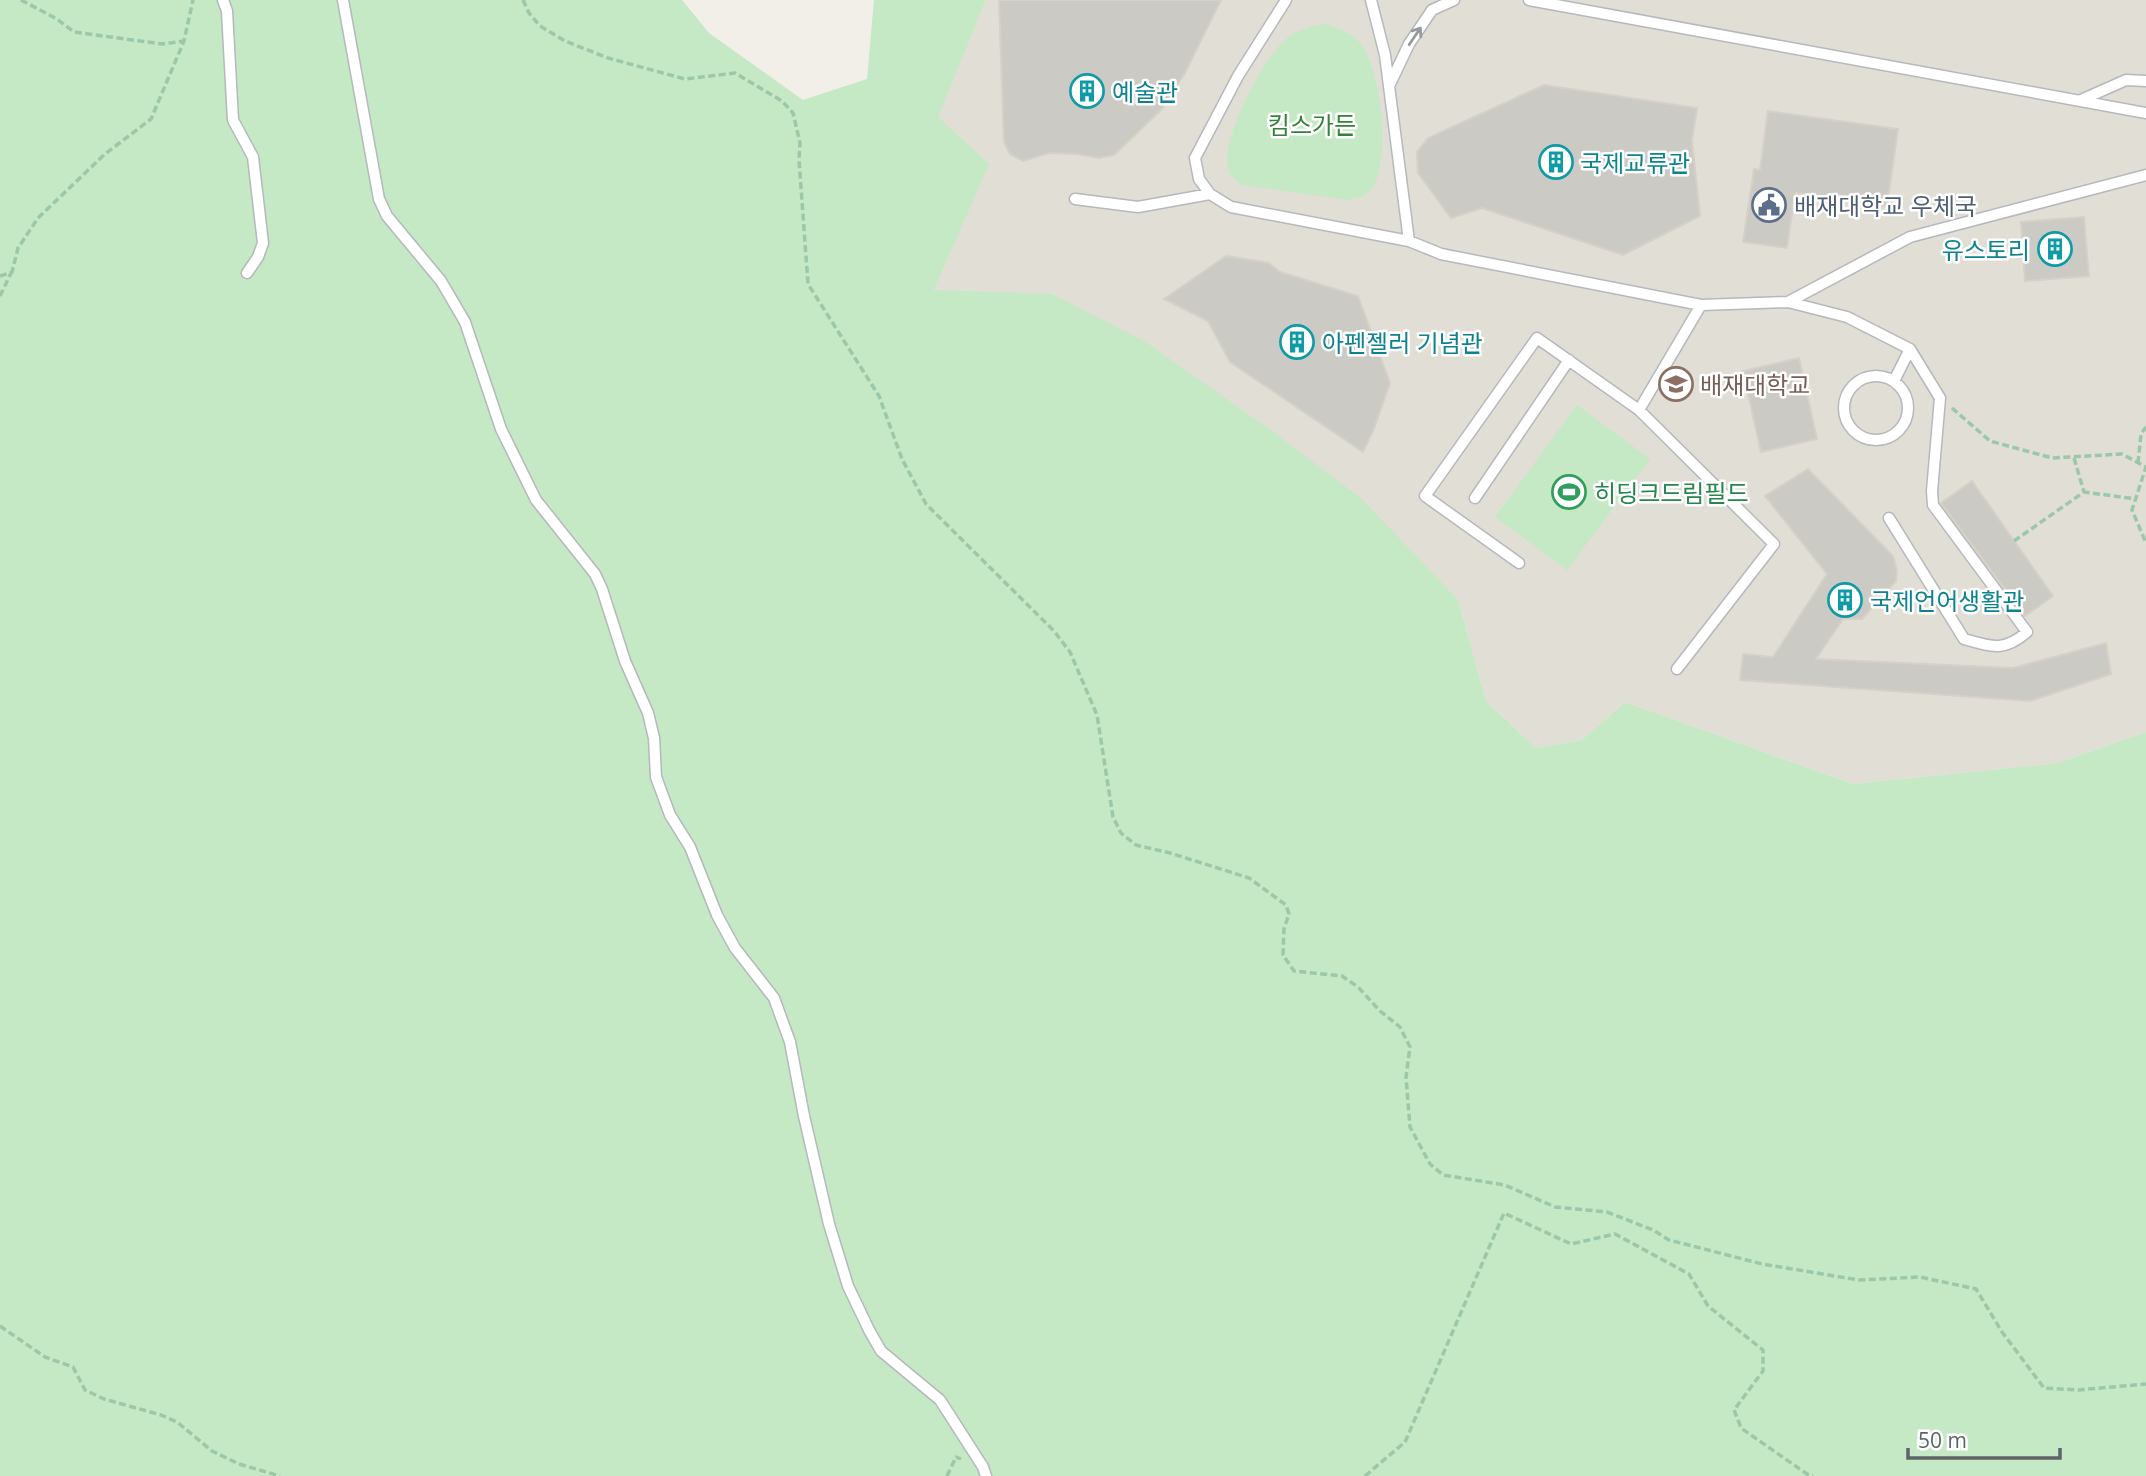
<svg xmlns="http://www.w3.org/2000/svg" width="2146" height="1476" font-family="'Open Sans','Noto Sans KR',sans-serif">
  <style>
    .education { fill: #e1ded6 }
    .green { fill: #c5e8c5 }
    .building { fill: #cccac5; stroke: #d6d1c6; stroke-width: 2 }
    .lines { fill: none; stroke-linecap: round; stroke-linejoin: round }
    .service-casing { stroke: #b5b8bc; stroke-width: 13 }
    .path { stroke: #9cc7a9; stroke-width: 3.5; stroke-dasharray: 7 3.5; stroke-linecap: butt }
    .service { stroke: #fff; stroke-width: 10 }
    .oneway { stroke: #979a9d }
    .labels { text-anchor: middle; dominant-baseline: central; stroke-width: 5; stroke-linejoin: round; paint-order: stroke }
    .culture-label { font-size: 24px; fill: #0d838f; stroke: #fff; text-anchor: start }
    .park-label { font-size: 24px; fill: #348238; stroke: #fff }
    .service-label { font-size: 24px; fill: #4e5e75; stroke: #fff; text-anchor: start }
    .education-label { font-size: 24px; fill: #785e54; stroke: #fff; text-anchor: start }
    .leisure-label { font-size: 24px; fill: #27864d; stroke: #fff; text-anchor: start }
  </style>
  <rect width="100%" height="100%" fill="#f1efe8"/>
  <path class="education" d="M 986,0 L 2146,0 L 2146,732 L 2058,763 L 1853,784 L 1625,702 L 1582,740 L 1536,748 L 1486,701 L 1458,600 L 934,290 L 988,164 L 937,117 Z"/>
  <path class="green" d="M 0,0 L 682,0 L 709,33 L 803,100 L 867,79 L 874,0 L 986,0 L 938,117 L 989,164 L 934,290 L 1052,294 L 1144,341 L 1268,428 L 1362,499 L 1458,600 L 1486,701 L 1536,748 L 1582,740 L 1625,702 L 1853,784 L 2058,763 L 2146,732 L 2146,1476 L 0,1476 Z
    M 1327,24 C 1340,29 1355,34 1363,47 C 1382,79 1389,150 1375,184 C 1370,195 1358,198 1348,200 L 1242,185 C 1235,179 1227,174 1227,164 C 1225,131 1264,54 1291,35 C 1302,28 1315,25 1327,24 Z
    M 1577,405 L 1650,459 L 1567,570 L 1495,517 Z"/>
  <path class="building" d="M 999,0 L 1221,0 L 1185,73 L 1161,110 L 1114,155 L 1099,158 L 1077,154 L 1049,153 L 1023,161 L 1010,154 L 1004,142 Z
    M 1544,85 L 1697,108 L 1692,140 L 1700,216 L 1623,255 L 1482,208 L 1451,218 L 1418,173 L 1417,152 L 1428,138 Z
    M 1768,111 L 1898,129 L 1887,206 L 1795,193 L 1787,248 L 1743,242 L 1754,169 L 1760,170 Z
    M 2084,217 L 2089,276 L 2025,281 L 2021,222 Z
    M 1226,256 L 1269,263 L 1280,272 L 1358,296 L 1390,383 L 1373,431 L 1363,452 L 1230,362 L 1208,321 L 1164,299 Z
    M 1799,358 L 1817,439 L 1761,452 L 1743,371 Z
    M 1808,469 L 1893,556 L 1897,570 L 1896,581 L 1862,619 L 1843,619 L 1816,659 L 2013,668 L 2106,643 L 2111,674 L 2030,701 L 1740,680 L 1743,654 L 1773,657 L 1827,574 L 1765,496 Z
    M 1972,481 L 2053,596 L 2025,616 L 1941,503 Z"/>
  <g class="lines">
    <g class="service-casing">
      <path id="service" d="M 223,0 L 227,11 L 233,120 L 253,157 L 263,243 L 258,257 L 247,273
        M 343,0 L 379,199 L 387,216 L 441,281 L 465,322 L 501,429 L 536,500 L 595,574 L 602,589 L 625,661 L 648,713 L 654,738 L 656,777 L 670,815 L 690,847 L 717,915 L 735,948 L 774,998 L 790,1042 L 804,1116 L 829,1224 L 848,1286 L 869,1330 L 881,1351 L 940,1400 L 983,1467 L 986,1476
        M 1286,0 L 1238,76 L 1195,158 L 1199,179 L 1210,194 L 1231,207 L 1409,241 L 1441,254 L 1701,305 L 1788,302 L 1910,237 L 2146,175
        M 1371,0 L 1385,55 L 1409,241
        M 1529,0 L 2146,113
        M 1390,84 L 1409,44 L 1432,10 L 1454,0
        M 2081,100 L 2126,80 L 2146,81
        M 1075,199 L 1138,207 L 1210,194
        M 1788,302 L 1847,317 L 1910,349 L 1940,398 L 1932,491 L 1933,505 L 2027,632 C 2004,652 1992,647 1964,639 L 1889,518
        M1844 408a32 32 0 1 1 64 0a32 32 0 1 1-64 0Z
        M 1894,381 L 1910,349
        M 1639,410 L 1701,305
        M 1475,498 L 1569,360
        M 1519,563 L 1425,496 L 1537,338 L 1639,410 L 1774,544 L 1677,669"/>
    </g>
    <path class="path" d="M 21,0 L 57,19 L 74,32 L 162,44 L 184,41
      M 523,0 L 529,13 L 540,26 L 565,41 L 608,58 L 685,79 L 735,73 L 782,101 L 793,113 L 800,143 L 799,160 L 808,284 L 879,396 L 902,459 L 926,504 L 1054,631 L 1070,652 L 1097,715 L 1113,817 L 1121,833 L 1136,845 L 1170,853 L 1249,878 L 1286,905 L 1289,914 L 1284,929 L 1283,955 L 1294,971 L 1342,976 L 1358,987 L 1380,1011 L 1400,1027 L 1410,1047 L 1406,1077 L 1410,1127 L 1430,1164 L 1443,1175 L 1505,1185 L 1555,1207 L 1607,1212 L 1653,1230 L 1669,1240 L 1762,1264 L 1859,1280 L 1920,1277 L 1976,1289 L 2002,1332 L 2044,1388 L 2078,1390 L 2146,1384
      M 0,276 L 12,272 L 18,248 L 38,218 L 105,154 L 151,119 L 184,41 L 193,0
      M 0,296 L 11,273
      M 1952,408 L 1990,441 L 2052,458 L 2122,454 L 2146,467 L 2132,510 L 2146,543
      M 2074,458 L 2084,492
      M 2138,463 L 2141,434 L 2146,427
      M 2014,541 L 2084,492 L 2136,499
      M 0,1326 L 45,1357 L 73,1367 L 85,1390 L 104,1399 L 161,1415 L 177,1422 L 212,1451 L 239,1464 L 280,1476
      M 947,1476 L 956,1457 L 961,1459
      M 1365,1476 L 1405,1442 L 1504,1213 L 1571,1244 L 1615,1234 L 1689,1274 L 1708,1306 L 1763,1350 L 1763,1371 L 1734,1410 L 1741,1428 L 1807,1474 L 1813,1476"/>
    <use href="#service" class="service"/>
  </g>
  <defs><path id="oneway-shaft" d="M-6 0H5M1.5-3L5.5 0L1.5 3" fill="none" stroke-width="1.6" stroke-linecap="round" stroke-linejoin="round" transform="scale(1.75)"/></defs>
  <use class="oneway" href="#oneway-shaft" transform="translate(1415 36) rotate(-56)"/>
  <defs>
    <g id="building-ring" transform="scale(1.75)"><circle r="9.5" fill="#fff" stroke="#0f9aa8" stroke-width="1.5"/><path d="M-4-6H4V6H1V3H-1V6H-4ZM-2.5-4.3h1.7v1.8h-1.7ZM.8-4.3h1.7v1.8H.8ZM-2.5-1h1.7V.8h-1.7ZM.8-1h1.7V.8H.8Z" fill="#0f9aa8"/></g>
    <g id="civic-ring" transform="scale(1.75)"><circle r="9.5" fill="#fff" stroke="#5c6f8a" stroke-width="1.5"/><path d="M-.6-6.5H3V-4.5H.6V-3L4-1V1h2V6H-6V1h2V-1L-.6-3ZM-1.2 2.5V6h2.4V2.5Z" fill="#5c6f8a"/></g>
    <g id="university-ring" transform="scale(1.75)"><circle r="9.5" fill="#fff" stroke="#8d6e63" stroke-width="1.5"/><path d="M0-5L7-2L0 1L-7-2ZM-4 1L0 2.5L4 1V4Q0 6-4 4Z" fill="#8d6e63"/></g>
    <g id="stadium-ring" transform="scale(1.75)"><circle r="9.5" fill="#fff" stroke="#2e9e5b" stroke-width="1.5"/><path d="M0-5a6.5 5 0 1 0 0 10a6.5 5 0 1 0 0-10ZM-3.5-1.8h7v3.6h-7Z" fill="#2e9e5b"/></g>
  </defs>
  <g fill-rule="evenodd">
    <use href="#building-ring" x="1087" y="91"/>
    <use href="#building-ring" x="1556" y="162"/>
    <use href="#civic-ring" x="1769" y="205"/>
    <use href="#building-ring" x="2055" y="249"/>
    <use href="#building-ring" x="1297" y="342"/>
    <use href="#university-ring" x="1676" y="384"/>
    <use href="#stadium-ring" x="1569" y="492"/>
    <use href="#building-ring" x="1845" y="600"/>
  </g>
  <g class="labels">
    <g class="culture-label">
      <text x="1112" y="91">예술관</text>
      <text x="1580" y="162">국제교류관</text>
      <text x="2030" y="249" text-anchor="end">유스토리</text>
      <text x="1322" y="342">아펜젤러 기념관</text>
      <text x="1870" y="600">국제언어생활관</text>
    </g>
    <g class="park-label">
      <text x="1312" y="124">킴스가든</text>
    </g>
    <g class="service-label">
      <text x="1794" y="205">배재대학교 우체국</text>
    </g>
    <g class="education-label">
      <text x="1700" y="384">배재대학교</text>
    </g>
    <g class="leisure-label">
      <text x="1594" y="492">히딩크드림필드</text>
    </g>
  </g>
  <path d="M1908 1448v10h152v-10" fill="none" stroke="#5f6368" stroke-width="3.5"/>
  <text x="1918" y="1448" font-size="21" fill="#5f6368" stroke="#ffffff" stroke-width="5" paint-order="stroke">50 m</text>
</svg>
